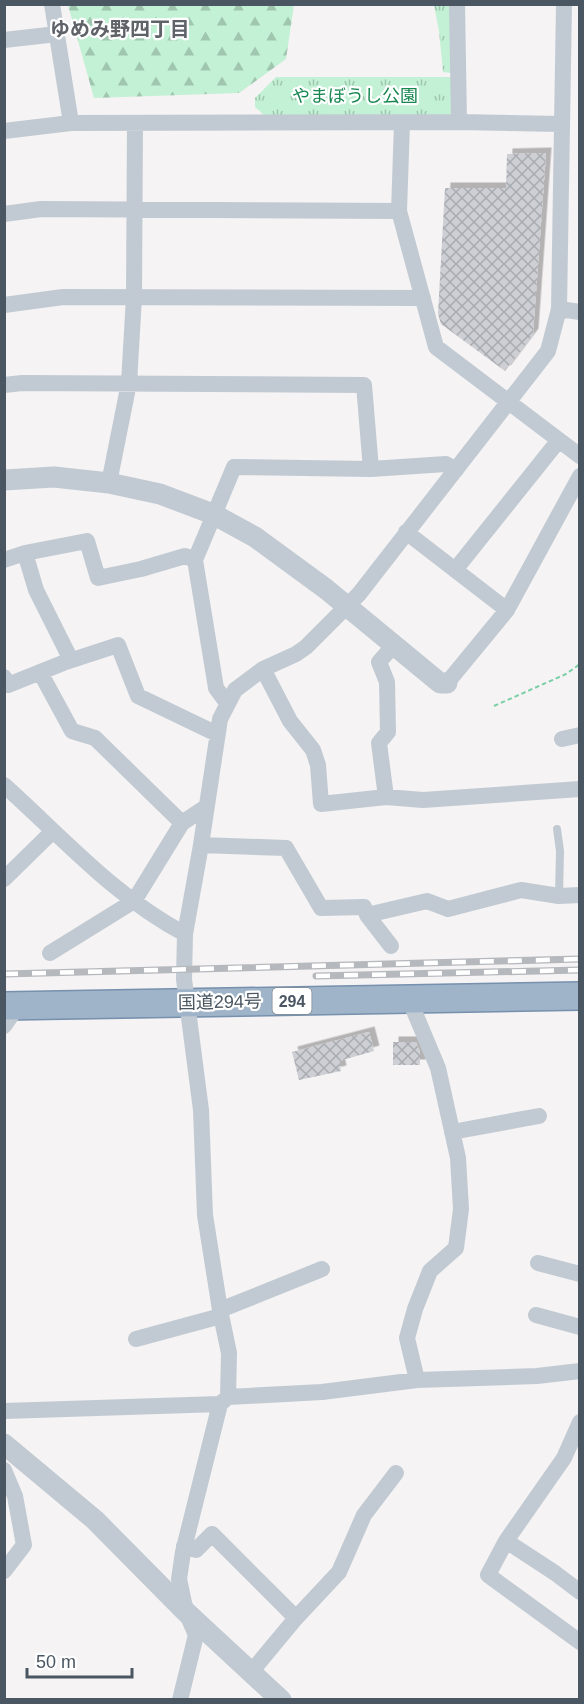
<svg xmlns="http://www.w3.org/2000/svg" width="584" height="1704" font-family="Arial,'Noto Sans JP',sans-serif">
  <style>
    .forest { fill: url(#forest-firs) }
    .park { fill: url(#park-tufts) }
    .building { fill: url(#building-cross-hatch); filter: url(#shadow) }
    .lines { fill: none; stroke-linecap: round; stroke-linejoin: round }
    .trunk-casing { stroke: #7690ad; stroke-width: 30 }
    .path { stroke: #7ad0a6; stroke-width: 2; stroke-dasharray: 4.5 3; stroke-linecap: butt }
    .service { stroke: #c1cad2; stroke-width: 8 }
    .minor { stroke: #c1cad2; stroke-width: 16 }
    .tertiary { stroke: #c1cad2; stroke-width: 21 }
    .trunk { stroke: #9fb4c9; stroke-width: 27 }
    .rail-casing { stroke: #b5b8bd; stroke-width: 7 }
    .rail { stroke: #fff; stroke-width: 4.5; stroke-dasharray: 14; stroke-linecap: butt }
    .labels { text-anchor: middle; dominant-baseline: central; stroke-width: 4.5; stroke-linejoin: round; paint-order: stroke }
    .shield { fill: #fff; stroke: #808990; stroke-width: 1.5 }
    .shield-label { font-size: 16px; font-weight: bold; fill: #4a5661 }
    .park-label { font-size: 18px; fill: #17864f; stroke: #fff }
    .street-label { font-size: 18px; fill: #4a5661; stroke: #fff }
    .neighbourhood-label { font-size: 20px; font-weight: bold; fill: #5f6368; stroke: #fff }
  </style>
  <defs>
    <pattern id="forest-firs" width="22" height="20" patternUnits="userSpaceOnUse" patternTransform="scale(1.5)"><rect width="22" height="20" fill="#c3f1d5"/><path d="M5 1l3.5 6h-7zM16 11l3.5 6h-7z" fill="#a0c6b0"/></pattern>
    <pattern id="park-tufts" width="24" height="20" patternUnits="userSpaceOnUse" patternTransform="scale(1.5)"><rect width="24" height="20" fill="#c3f1d5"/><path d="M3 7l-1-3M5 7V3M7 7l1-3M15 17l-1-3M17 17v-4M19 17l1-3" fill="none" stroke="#a0c6b0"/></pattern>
    <pattern id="building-cross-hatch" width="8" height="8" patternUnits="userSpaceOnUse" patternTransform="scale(1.5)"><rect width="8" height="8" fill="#cdcfd5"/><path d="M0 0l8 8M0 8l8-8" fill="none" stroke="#a8abb0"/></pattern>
    <filter id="shadow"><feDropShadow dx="5.5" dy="-5.5" stdDeviation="0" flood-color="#0004"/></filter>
  </defs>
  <rect width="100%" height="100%" fill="#f5f3f3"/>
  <path class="forest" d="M 68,5 L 68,4 L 294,5 L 286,59 L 239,93 L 94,98 Z"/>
  <path class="park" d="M 434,5 L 451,5 L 451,73 L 443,72 L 439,31 Z
    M 276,77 L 454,77 L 453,112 L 448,116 L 264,115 L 255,107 L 255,98 Z"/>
  <path class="building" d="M 546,153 L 533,334 L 505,371 L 441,324 L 438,314 L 445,188 L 506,188 L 507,154 Z
    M 369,1032 L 374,1051 L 339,1061 L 341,1071 L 299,1080 L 292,1052 Z
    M 393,1042 L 416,1042 L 420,1052 L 420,1065 L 393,1065 Z"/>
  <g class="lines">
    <g class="trunk-casing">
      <path id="trunk" d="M 4,1006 L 580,996"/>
    </g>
    <path class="path" d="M 494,706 L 566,674 L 580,664"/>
    <path class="service" d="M 557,829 L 560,851 L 559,896"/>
    <path class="minor" d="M 52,4 L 71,123
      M 457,4 L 459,122
      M 4,40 L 57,34
      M 402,123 L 399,211 L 436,347 L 580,456
      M 4,131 L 71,123 L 459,122 L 561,124
      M 4,214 L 41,209 L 399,211
      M 4,305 L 63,297 L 423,298
      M 559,309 L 580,312
      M 4,385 L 22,383 L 364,385 L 371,469
      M 109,483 L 129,383 L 134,297 L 135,123
      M 406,532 L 507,610 L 580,476
      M 25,553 L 87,541 L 98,578 L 141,569 L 185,556 L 195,560
      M 4,560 L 25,553 L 36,590 L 71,660
      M 455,570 L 559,440
      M 263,669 L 290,721 L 313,750 L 318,765 L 321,804 L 386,797 L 423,800 L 580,789
      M 40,672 L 72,731 L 95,738 L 182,823 L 206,807
      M 4,677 L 8,685 L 63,663 L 118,645 L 138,696 L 217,734
      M 447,683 L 507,610
      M 227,703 L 216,688 L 195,560 L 234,467 L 371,469 L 446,464 L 456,470
      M 562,739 L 580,735
      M 4,785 C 62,837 116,898 185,934
      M 386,797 L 379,743 L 388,732 L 387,682 L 379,662 L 394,645
      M 201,845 L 286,848 L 321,908 L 364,907 L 367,915 L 391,946
      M 4,879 L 52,832
      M 367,915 L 427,901 L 448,909 L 521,890 L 559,896 L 580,895
      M 50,953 L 134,901 L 182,823
      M 409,999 L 438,1068 L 458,1158 L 461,1209 L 456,1248 L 430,1271 L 415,1309 L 407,1338 L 417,1380
      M 4,1026 L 18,1006
      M 452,1132 L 539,1116
      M 538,1263 L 580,1274
      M 220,1310 L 322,1269
      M 536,1315 L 580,1327
      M 136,1339 L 221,1316
      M 228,1397 L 322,1392 L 417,1380 L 537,1376 L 580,1371
      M 4,1411 L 220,1404
      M 580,1422 L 564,1458 L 506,1541 L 555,1573 L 580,1592
      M 4,1470 L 15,1496 L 24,1545 L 4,1571
      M 506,1541 L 488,1575 L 580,1642
      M 184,1546 L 196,1550 L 212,1534 L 296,1618 L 252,1671
      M 296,1618 L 339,1572 L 364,1515 L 396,1473
      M 180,1700 L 196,1635 L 186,1612 L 179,1579 L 183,1552 L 220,1404 L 228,1397 L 229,1353 L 220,1310 L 205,1215 L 201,1110 L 184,979 L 185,934 L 201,845 L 220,719 L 235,690 L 263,669 L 296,654 L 306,647 L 359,594 L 548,351 L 559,309 L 564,4"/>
    <path class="tertiary" d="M 4,480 L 54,477 L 109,483 L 160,494 L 213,514 L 255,537 L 326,589 L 440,683 L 447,683
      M 4,1444 L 95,1520 L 186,1612 L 281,1700"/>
    <use href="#trunk" class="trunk"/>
    <g class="rail-casing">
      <path id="rail" d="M 4,974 L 580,959
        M 316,976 L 580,970"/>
    </g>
    <use href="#rail" class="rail"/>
  </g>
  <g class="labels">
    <rect class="shield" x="272.5" y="988" width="39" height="26" rx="4.5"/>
    <g class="shield-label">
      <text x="292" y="1001">294</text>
    </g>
    <g class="park-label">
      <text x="355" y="96">やまぼうし公園</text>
    </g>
    <g class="street-label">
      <text transform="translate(220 1002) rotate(-1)">国道294号</text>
    </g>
    <g class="neighbourhood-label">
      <text x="120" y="29">ゆめみ野四丁目</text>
    </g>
  </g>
  <rect width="584" height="1704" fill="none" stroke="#4a5661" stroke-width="12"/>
  <path d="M27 1668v9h105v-9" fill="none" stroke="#4a5661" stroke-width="3"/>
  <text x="36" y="1668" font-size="18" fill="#4a5661" stroke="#ffffff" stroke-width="4.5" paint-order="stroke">50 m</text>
</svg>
